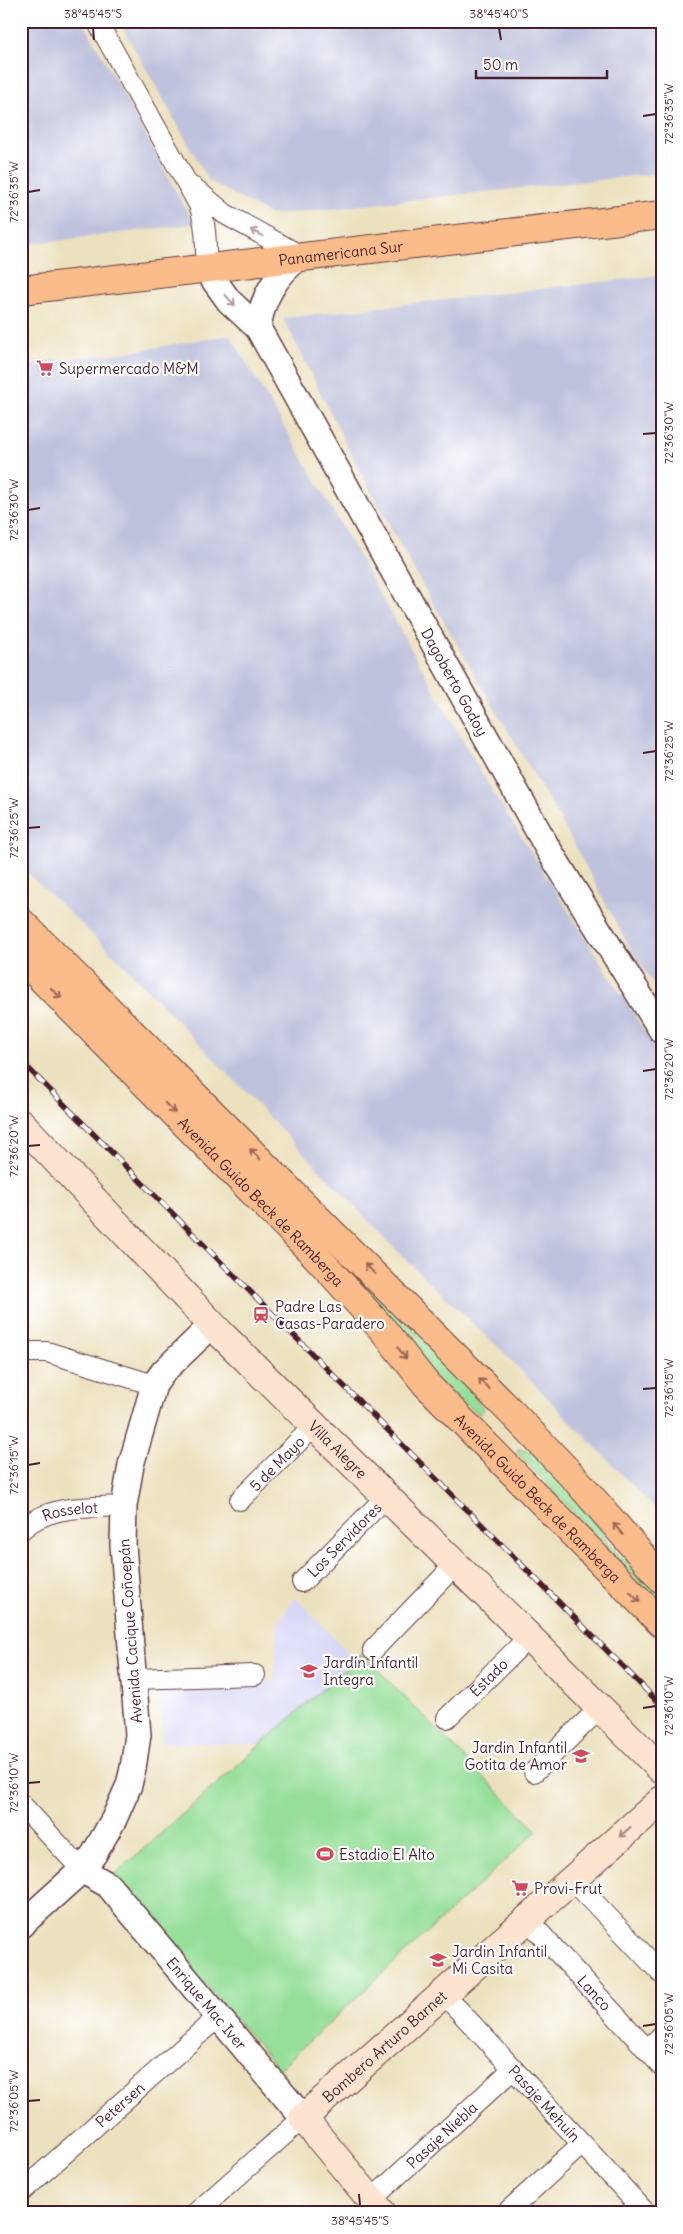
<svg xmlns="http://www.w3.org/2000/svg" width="683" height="2234" font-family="Delius,sans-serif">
<rect width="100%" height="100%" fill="#fff"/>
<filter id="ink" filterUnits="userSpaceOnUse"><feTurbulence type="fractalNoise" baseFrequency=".02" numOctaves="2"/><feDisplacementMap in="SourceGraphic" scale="10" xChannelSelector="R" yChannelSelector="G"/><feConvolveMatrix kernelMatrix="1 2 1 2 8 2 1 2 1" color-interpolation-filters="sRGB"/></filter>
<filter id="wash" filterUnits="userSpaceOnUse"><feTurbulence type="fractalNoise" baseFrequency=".0096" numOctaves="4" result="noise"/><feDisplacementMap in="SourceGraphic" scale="20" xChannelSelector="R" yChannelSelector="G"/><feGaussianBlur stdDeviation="1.12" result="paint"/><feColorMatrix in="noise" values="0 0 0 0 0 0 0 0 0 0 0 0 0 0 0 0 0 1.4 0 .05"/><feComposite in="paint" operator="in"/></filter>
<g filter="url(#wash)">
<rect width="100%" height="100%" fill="#ece1be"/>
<path fill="#d7d7f8" d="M295 1597 355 1660 261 1744 163 1743 161 1684 274 1681 278 1624Z"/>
<g fill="#bfc2dd">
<path d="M21 21H83L194 224 21 245Z"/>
<path d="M119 21H662V173L271 215 209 181Z"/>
<path d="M662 275V998L628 945 569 835 416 574 358 468 283 318Z"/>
<path d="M230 335 314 477 483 776 662 1059V1516L502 1351 406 1260 120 961 21 867V365L128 352Z"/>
</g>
<g fill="#96df99" stroke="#707f62">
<path d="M21 931 463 1380 484 1410 479 1414 449 1393 144 1064 21 943Z"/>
<path d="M519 1449 532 1452 593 1516 607 1543 662 1594V1607L516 1451Z"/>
<path d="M362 1654 537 1831 279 2069 112 1877Z"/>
</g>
</g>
<g filter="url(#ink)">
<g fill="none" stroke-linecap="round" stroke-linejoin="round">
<g stroke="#623c41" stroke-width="22">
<g id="minor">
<path d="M97 21 199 205C207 226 206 247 206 269"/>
<path d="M194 188 225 214 301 256"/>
<path d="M21 1352H47L154 1385"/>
<path id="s1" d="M240 1500 314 1426"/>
<path id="s2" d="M21 1530C49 1504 88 1508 124 1506"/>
<path id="s3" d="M302 1582 386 1497"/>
<path d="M373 1650 455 1565"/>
<path d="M134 1679 255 1675"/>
<path id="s4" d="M447 1718 529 1637"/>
<path d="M534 1772 600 1708"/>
<path d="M21 1804 82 1870"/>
<path d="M572 1879 662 1974"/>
<path id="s5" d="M527 1919 662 2066"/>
<path id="s6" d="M443 1993 646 2213"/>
<path d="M647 2050 662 2035"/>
<path id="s7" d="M21 2192 218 2017"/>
<path id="s8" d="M371 2200 513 2069"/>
<path d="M196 2213 303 2118"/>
<path d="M506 2213 582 2144"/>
</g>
</g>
<g stroke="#623c41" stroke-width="28">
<g id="tertiary">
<path id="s9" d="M206 269 229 301 258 328 547 847 662 1031"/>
<path d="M258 328C262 297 276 274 301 256"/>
<path id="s10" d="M82 1870 108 1885 303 2118"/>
<path d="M21 1925 82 1870 94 1854 114 1819 129 1785 133 1768 138 1735 123 1545 124 1506 131 1465 154 1385 164 1371 212 1325"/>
</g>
</g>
<g stroke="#623c41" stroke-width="30">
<g id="secondary">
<path id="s11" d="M21 1123 221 1334 529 1637 662 1770"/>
<path id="s12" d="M382 2213 303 2118 662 1800"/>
</g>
</g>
<g stroke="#623c41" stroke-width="30">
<g id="primary">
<path id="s13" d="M21 290 662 215"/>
<path d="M21 922 514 1415 578 1482 662 1579"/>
<path id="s14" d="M21 958 317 1257 384 1331 426 1384 662 1624"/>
</g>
</g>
<use href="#minor" stroke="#fff" stroke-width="20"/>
<use href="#tertiary" stroke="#fff" stroke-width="25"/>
<use href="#secondary" stroke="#fde4d0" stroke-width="28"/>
<use href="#primary" stroke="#f9bc8a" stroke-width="28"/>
<g stroke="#4a1f2b" stroke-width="5.5">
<path id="rail" d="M21 1061 662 1706"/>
</g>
<use href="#rail" stroke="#fff" stroke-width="4" stroke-dasharray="11" stroke-linecap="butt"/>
</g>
<defs><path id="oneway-shaft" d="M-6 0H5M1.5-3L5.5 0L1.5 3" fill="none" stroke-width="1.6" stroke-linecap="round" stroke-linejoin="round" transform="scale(1.25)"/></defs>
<g stroke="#ae9aa0">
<use href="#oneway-shaft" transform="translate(257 233) rotate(-152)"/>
<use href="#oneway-shaft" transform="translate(230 300) rotate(47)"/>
</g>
<g stroke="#996656">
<use href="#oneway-shaft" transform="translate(56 993) rotate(45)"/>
<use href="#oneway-shaft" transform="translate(170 1108) rotate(45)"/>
<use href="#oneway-shaft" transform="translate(255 1154) rotate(-135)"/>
<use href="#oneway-shaft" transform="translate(370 1269) rotate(-135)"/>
<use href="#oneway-shaft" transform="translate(402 1353) rotate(52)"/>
<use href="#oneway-shaft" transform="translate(484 1384) rotate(-135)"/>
<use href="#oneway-shaft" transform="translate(618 1529) rotate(-131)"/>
<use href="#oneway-shaft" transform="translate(635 1597) rotate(45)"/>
</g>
<use stroke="#a4827e" href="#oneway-shaft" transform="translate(625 1832) rotate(139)"/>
</g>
<path fill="none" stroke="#4a1f2b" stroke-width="2" d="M93 28 94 40M499 28 501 40M643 116 656 114M28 192 40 190M643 434 656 433M28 510 40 508M643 753 656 751M28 828 40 827M643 1071 656 1069M28 1146 40 1145M643 1389 656 1388M28 1465 40 1463M643 1708 656 1706M28 1783 40 1782M643 2026 656 2024M28 2101 40 2100M359 2194 360 2206"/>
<defs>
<g id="supermarket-bare" transform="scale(1.35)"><path d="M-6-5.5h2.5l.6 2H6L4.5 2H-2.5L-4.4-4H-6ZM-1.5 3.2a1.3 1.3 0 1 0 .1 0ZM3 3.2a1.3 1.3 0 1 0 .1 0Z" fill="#d1495b" stroke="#fff" stroke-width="2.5" paint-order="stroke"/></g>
<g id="station-bare" transform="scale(1.35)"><path d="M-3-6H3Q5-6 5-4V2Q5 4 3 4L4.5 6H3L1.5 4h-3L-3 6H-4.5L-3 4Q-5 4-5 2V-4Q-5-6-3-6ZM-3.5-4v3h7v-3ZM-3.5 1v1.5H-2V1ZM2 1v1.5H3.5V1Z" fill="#d1495b" stroke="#fff" stroke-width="2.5" paint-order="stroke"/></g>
<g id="school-bare" transform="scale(1.35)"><path d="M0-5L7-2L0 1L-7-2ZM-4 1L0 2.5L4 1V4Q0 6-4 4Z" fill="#d1495b" stroke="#fff" stroke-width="2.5" paint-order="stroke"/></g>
<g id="stadium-bare" transform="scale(1.35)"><path d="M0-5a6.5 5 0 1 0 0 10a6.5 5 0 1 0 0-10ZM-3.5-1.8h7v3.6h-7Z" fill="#d1495b" stroke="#fff" stroke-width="2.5" paint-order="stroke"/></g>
</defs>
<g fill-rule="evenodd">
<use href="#supermarket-bare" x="45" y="368"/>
<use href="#station-bare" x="261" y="1315"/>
<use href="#school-bare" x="309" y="1671"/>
<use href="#school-bare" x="581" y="1756"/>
<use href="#stadium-bare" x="325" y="1854"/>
<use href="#supermarket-bare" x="520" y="1888"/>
<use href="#school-bare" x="438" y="1960"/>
</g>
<g text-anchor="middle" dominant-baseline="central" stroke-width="4.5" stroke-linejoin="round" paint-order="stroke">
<g font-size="15" fill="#4a1f2b" stroke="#fff">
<text stroke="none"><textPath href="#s13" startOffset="322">Panamericana Sur</textPath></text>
<text stroke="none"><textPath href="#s9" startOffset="484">Dagoberto Godoy</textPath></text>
<text stroke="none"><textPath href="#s14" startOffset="342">Avenida Guido Beck de Ramberga</textPath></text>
<text stroke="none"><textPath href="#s11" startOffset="455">Villa Alegre</textPath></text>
<text stroke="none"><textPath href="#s1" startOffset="52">5 de Mayo</textPath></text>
<text stroke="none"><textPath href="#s14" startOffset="748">Avenida Guido Beck de Ramberga</textPath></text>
<text stroke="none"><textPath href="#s2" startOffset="54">Rosselot</textPath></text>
<text stroke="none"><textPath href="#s3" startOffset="60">Los Servidores</textPath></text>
<text transform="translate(130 1631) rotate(-94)">Avenida Cacique Coñoepán</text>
<text stroke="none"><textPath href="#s4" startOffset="58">Estado</textPath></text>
<text stroke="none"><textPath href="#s5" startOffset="100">Lanco</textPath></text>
<text stroke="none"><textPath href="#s10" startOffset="184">Enrique Mac Iver</textPath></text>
<text stroke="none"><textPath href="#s12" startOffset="232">Bombero Arturo Barnet</textPath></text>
<text stroke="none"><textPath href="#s6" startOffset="150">Pasaje Mehuín</textPath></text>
<text stroke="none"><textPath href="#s7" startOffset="132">Petersen</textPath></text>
<text stroke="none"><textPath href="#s8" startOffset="96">Pasaje Niebla</textPath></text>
</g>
<g font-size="15" fill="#4a1f2b" stroke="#fff" text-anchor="start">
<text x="59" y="368">Supermercado M&amp;M</text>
<text x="275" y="1306">Padre Las<tspan x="275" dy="17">Casas-Paradero</tspan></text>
<text x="323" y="1662">Jardín Infantil<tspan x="323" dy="17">Integra</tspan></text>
<text x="567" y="1747" text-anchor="end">Jardin Infantil<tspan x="567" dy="17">Gotita de Amor</tspan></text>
<text x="339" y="1854">Estadio El Alto</text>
<text x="534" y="1888">Provi-Frut</text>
<text x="452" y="1951">Jardin Infantil<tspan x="452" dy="17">Mi Casita</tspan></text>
</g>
</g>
<rect width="683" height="2234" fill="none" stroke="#fff" stroke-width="55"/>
<path d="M476 70v8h131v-8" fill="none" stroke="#4a1f2b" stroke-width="2.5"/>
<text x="483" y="70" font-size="15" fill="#4a1f2b" stroke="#ffffff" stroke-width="4" paint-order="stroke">50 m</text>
<rect x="28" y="28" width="628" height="2178" fill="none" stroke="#4a1f2b" stroke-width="2"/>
<g font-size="12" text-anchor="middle" fill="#4a1f2b">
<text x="93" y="18">38°45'45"S</text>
<text x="499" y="18">38°45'40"S</text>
<text transform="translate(669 114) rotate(-90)" y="4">72°36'35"W</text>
<text transform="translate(14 192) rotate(-90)" y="4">72°36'35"W</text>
<text transform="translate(669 433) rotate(-90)" y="4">72°36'30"W</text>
<text transform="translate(14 510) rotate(-90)" y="4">72°36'30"W</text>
<text transform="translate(669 751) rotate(-90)" y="4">72°36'25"W</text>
<text transform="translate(14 828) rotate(-90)" y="4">72°36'25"W</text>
<text transform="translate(669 1069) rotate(-90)" y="4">72°36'20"W</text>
<text transform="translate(14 1146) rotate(-90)" y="4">72°36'20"W</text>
<text transform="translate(669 1388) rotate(-90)" y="4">72°36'15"W</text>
<text transform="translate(14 1465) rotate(-90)" y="4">72°36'15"W</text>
<text transform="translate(669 1706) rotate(-90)" y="4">72°36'10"W</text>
<text transform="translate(14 1783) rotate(-90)" y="4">72°36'10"W</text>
<text transform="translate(669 2024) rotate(-90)" y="4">72°36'05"W</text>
<text transform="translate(14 2101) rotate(-90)" y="4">72°36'05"W</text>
<text x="360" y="2225">38°45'45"S</text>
</g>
</svg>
